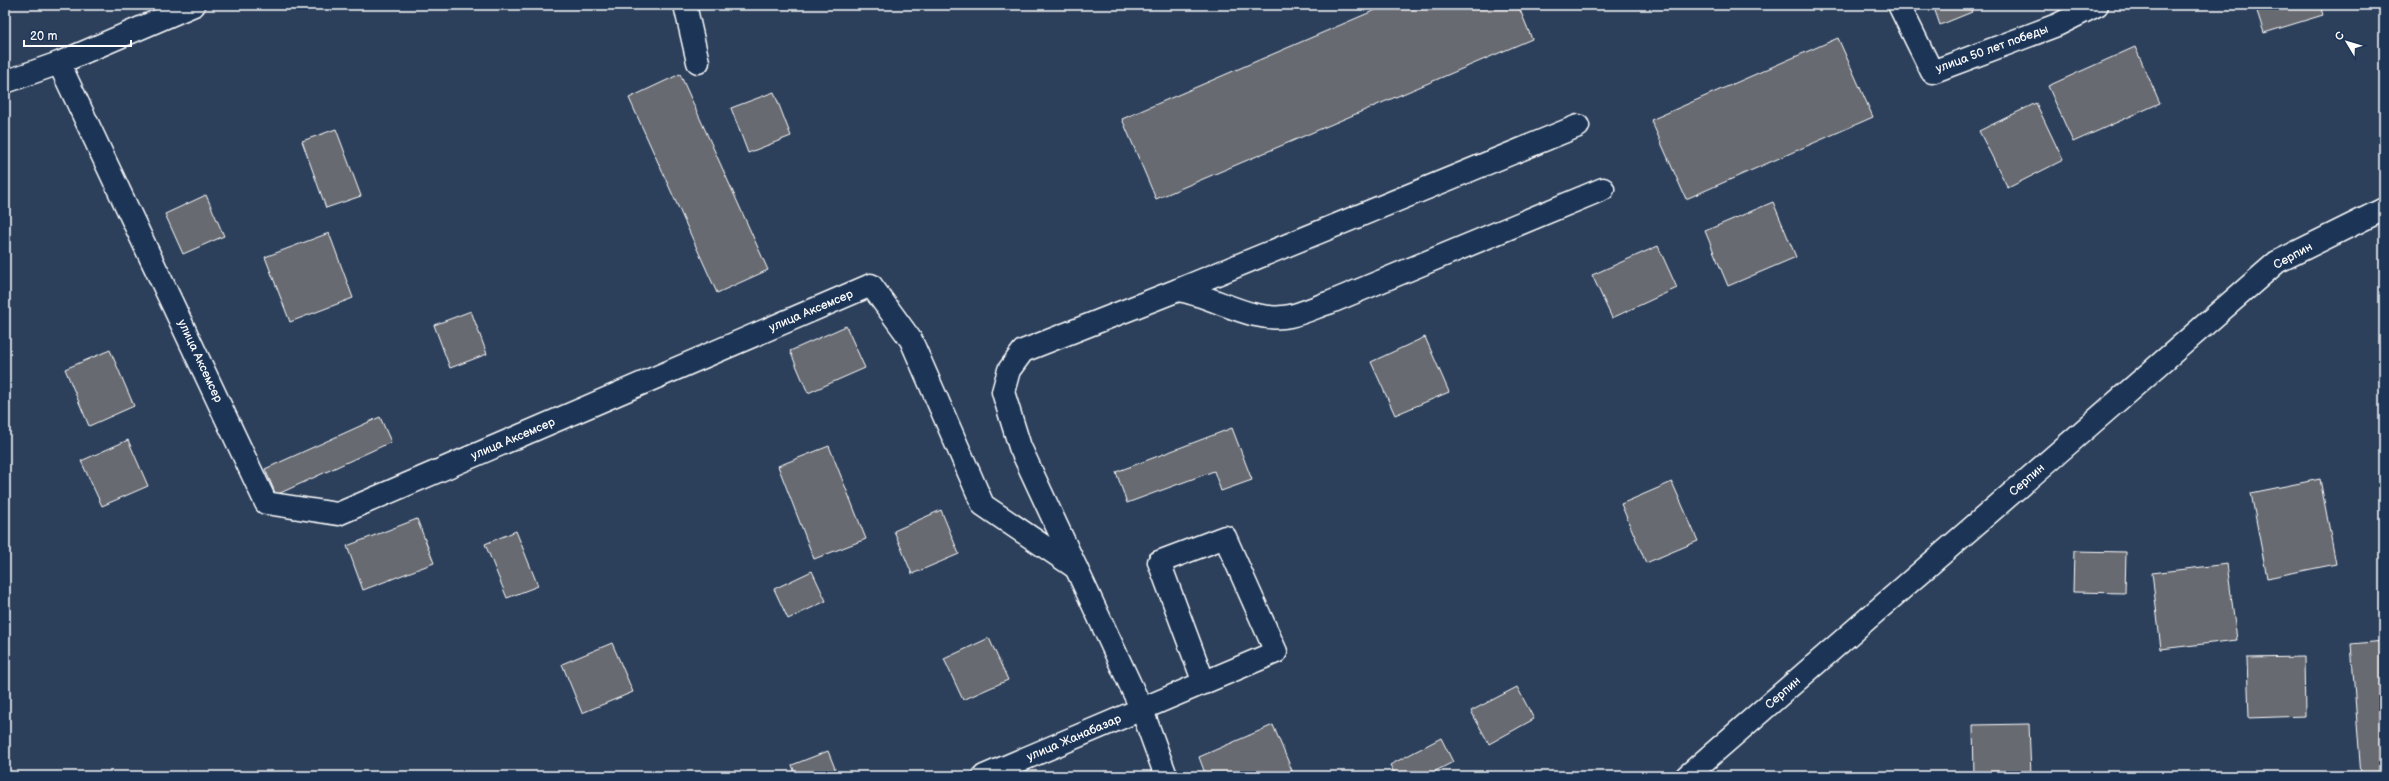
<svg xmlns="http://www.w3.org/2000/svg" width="2389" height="781" font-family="'Balsamiq Sans',sans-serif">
<rect width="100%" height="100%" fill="#2c405c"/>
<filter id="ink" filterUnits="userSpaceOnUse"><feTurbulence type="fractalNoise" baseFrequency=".025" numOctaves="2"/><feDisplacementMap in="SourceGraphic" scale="8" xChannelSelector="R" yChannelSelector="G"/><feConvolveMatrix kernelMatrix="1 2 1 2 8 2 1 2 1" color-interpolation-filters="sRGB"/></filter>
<g filter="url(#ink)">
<g fill="#676a71" stroke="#fff">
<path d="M1387 5H1518L1532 39 1156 199 1122 119Z"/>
<path d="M1933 5H1969L1972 12 1940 25Z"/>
<path d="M2255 5H2320L2323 15 2264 33Z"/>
<path d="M1838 38 1873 117 1686 199 1651 120Z"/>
<path d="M2135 47 2160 103 2073 142 2048 86Z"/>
<path d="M680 74 768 270 717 293 629 98Z"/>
<path d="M774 92 791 136 748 153 731 108Z"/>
<path d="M2036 103 2063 160 2008 188 1979 131Z"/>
<path d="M336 129 361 196 326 208 302 141Z"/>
<path d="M206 195 224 236 183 254 165 214Z"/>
<path d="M1773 202 1796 257 1728 286 1705 231Z"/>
<path d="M329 233 353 298 290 322 265 257Z"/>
<path d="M1658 246 1677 288 1612 318 1592 275Z"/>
<path d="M471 311 487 354 450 368 434 325Z"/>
<path d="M846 326 865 368 808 393 790 351Z"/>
<path d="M1425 337 1449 392 1395 415 1371 362Z"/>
<path d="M110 350 134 406 89 426 65 369Z"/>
<path d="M380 417 391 442 276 495 265 469Z"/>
<path d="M1232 428 1252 480 1221 491 1214 471 1127 503 1116 472Z"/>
<path d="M128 440 148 486 102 506 81 461Z"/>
<path d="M829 446 866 539 814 559 778 466Z"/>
<path d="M2320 479 2336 564 2267 578 2251 493Z"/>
<path d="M1672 482 1698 541 1646 563 1621 504Z"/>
<path d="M941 510 959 554 912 574 894 531Z"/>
<path d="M417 519 434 563 363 590 347 546Z"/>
<path d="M516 531 538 586 507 598 485 544Z"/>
<path d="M2074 551 2126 552 2125 593 2073 592Z"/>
<path d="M2227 564 2237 640 2161 649 2152 573Z"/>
<path d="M812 571 826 601 788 619 774 589Z"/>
<path d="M989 638 1008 680 963 700 944 659Z"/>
<path d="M2384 641V776H2361L2351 644Z"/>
<path d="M612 643 633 692 582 713 562 664Z"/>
<path d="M2304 657 2305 716 2249 718 2247 658Z"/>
<path d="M1517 687 1534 719 1489 744 1471 711Z"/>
<path d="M2029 724 2031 776H1974L1973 725Z"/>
<path d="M1273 725 1293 773 1286 776H1206L1199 757Z"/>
<path d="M1441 738 1453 762 1426 776H1396L1390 765Z"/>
<path d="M828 751 838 776H796L792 765Z"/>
</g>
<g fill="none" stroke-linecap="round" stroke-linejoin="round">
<g stroke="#fff" stroke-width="25">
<g id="minor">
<path d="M685 5 698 62"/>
<path d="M1899 5 1932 72 2057 25 2097 5"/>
<path d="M59 63 266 503 338 514 871 285 911 340 983 505 1076 568"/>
<path d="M5 82 59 63 194 5"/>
<path d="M1178 290 1578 126"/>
<path d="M984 776 1276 652 1225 537 1159 562 1204 683"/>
<path d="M1166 776 1142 710 1020 447 1003 392 1009 370 1023 351 1178 290C1215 296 1252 324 1290 316 1304 313 1318 306 1331 302L1603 189"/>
<path d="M1687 776 2277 262 2384 209"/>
</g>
</g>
<use href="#minor" stroke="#1d3557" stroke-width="22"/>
</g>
</g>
<g text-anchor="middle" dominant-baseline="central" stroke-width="3" stroke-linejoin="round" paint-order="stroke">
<g font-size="12" fill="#fff" stroke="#1d3557">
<text transform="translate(1992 49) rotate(-20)">улица 50 лет победы</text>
<text transform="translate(2293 256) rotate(-29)">Серпин</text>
<text transform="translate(811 311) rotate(-23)">улица Аксемсер</text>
<text transform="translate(200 361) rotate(65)">улица Аксемсер</text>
<text transform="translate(513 439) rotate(-23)">улица Аксемсер</text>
<text transform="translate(2027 480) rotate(-41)">Серпин</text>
<text transform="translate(1783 693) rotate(-41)">Серпин</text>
<text transform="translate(1074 738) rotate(-23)">улица Жанабазар</text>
</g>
</g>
<rect width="2389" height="781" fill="none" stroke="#1d3557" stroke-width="20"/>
<rect x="10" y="10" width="2369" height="761" fill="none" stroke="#fff" stroke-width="1.5" filter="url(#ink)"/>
<g transform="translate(2347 42) rotate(308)" stroke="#1d3557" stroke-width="3" paint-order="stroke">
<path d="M0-3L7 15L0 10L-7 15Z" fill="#ffffff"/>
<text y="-6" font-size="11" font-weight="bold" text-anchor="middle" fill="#ffffff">С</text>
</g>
<path d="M24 40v6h107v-6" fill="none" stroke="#ffffff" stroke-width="2"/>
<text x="30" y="40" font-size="12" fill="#ffffff" stroke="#1d3557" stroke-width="3" paint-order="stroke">20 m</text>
</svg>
